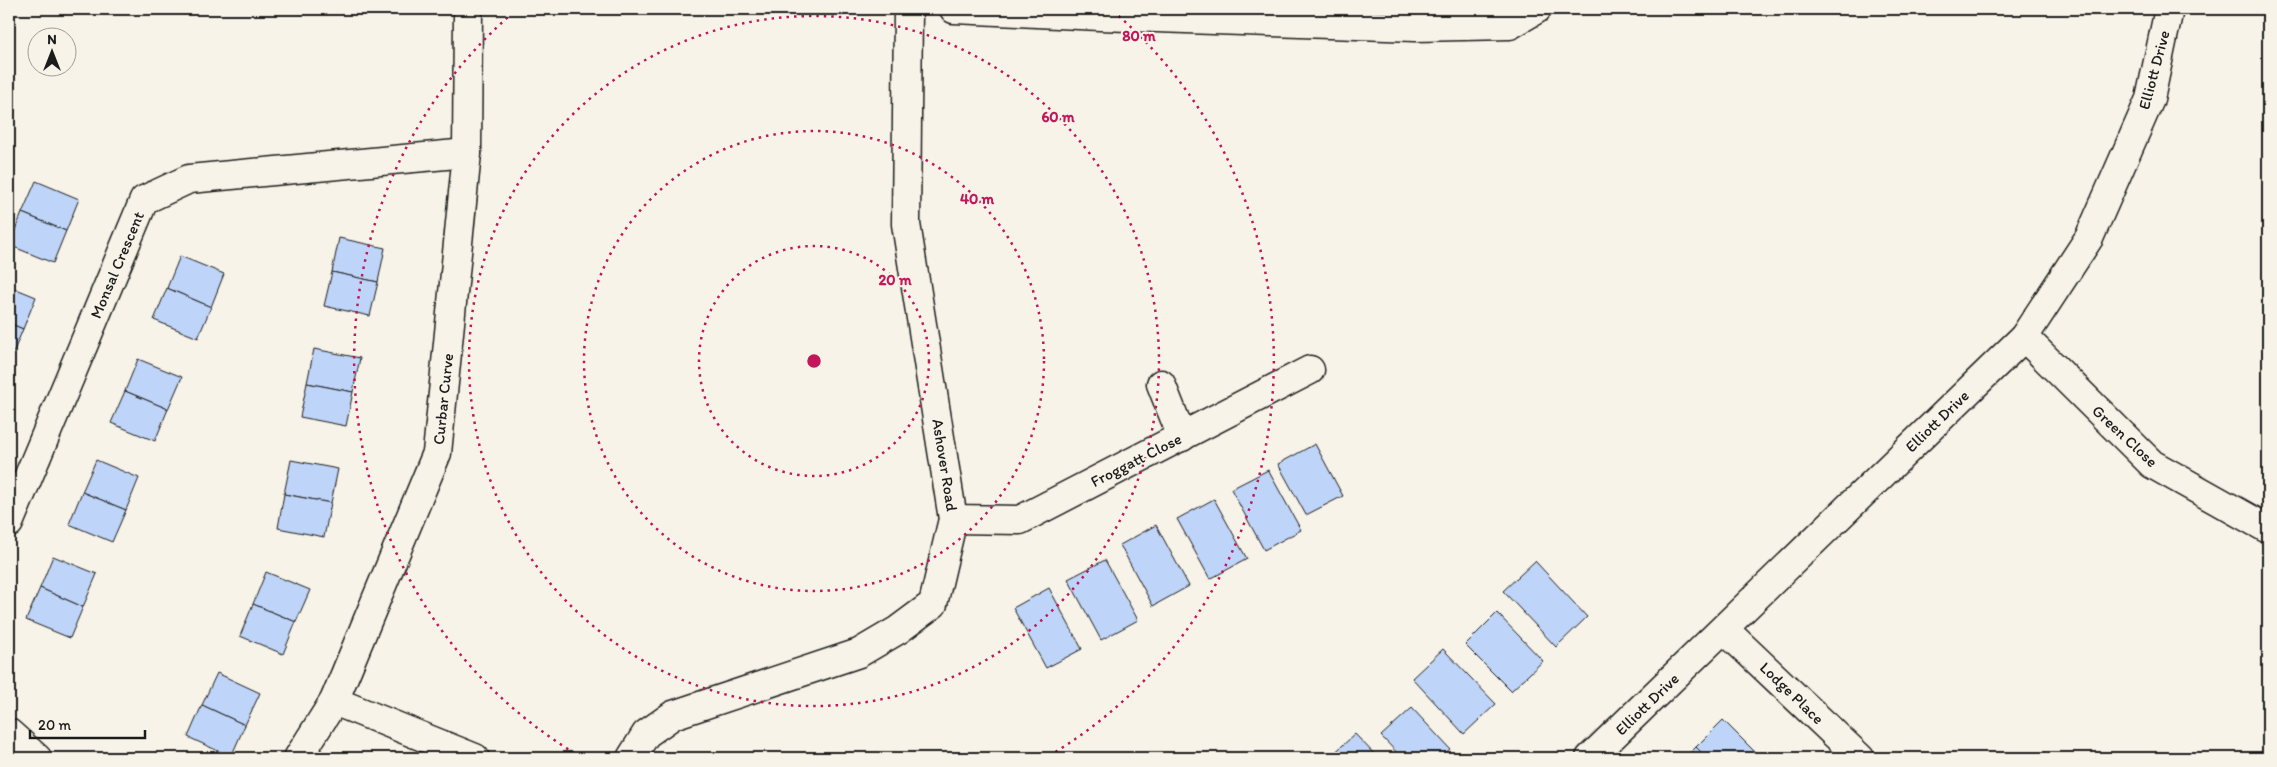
<svg xmlns="http://www.w3.org/2000/svg" width="2277" height="767" font-family="Itim,sans-serif">
<rect width="100%" height="100%" fill="#f7f3e8"/>
<filter id="ink" filterUnits="userSpaceOnUse"><feTurbulence type="fractalNoise" baseFrequency=".02" numOctaves="2"/><feDisplacementMap in="SourceGraphic" scale="10" xChannelSelector="R" yChannelSelector="G"/><feConvolveMatrix kernelMatrix="1 2 1 2 8 2 1 2 1" color-interpolation-filters="sRGB"/></filter>
<g filter="url(#ink)">
<g fill="#bed4f8" stroke="#1c1c1c">
<path d="M36 181 79 199 66 231 22 213Z"/>
<path d="M22 213 66 231 53 263 9 245Z"/>
<path d="M339 238 385 248 378 282 332 272Z"/>
<path d="M180 256 224 274 211 307 167 288Z"/>
<path d="M332 272 378 282 370 316 324 306Z"/>
<path d="M9 286 36 297 23 329 9 323Z"/>
<path d="M167 288 211 307 198 338 154 320Z"/>
<path d="M9 323 23 329 9 363Z"/>
<path d="M314 349 360 358 353 392 307 383Z"/>
<path d="M138 359 182 377 168 409 125 391Z"/>
<path d="M307 383 353 392 346 426 300 417Z"/>
<path d="M125 391 168 409 155 441 111 423Z"/>
<path d="M1315 444 1343 496 1306 515 1278 464Z"/>
<path d="M96 460 139 478 126 510 82 492Z"/>
<path d="M291 460 338 469 331 503 284 494Z"/>
<path d="M1268 470 1301 530 1264 550 1231 489Z"/>
<path d="M82 492 126 510 112 542 69 524Z"/>
<path d="M284 494 331 503 324 537 278 528Z"/>
<path d="M1214 499 1247 559 1210 579 1177 519Z"/>
<path d="M1156 525 1189 586 1153 606 1120 545Z"/>
<path d="M53 556 97 574 83 607 40 588Z"/>
<path d="M1105 560 1138 620 1101 640 1068 579Z"/>
<path d="M1535 561 1587 617 1556 647 1503 591Z"/>
<path d="M266 572 310 590 296 622 253 604Z"/>
<path d="M40 588 83 607 70 638 26 620Z"/>
<path d="M1049 588 1082 649 1046 668 1013 608Z"/>
<path d="M253 604 296 622 283 654 240 636Z"/>
<path d="M1497 613 1543 661 1511 691 1465 645Z"/>
<path d="M1443 649 1496 704 1464 734 1412 678Z"/>
<path d="M217 673 260 693 245 725 202 705Z"/>
<path d="M202 705 245 725 231 757 188 737Z"/>
<path d="M1412 708 1450 749 1440 758H1402L1381 736Z"/>
<path d="M1723 720 1761 758H1707L1696 747Z"/>
<path d="M1355 734 1378 758H1329Z"/>
<path d="M1696 747 1707 758H1685Z"/>
</g>
<g fill="none" stroke-linecap="round" stroke-linejoin="round">
<g stroke="#1c1c1c" stroke-width="31">
<g id="minor">
<path d="M954 9 1100 16 1415 27 1510 25 1537 9"/>
<path d="M2024 337 2152 464 2268 529"/>
<path d="M1161 384 1182 437"/>
<path d="M953 519 1020 520 1310 370"/>
<path d="M9 523 144 200 189 179 467 153"/>
<path d="M1724 629 1860 758"/>
<path d="M334 701 475 758"/>
<path d="M9 733 37 758"/>
<path d="M298 758 334 701 437 453 467 153 468 9"/>
<path d="M631 758 646 734 673 715 859 653 898 630 933 604 953 519 906 224 908 9"/>
<path d="M1590 758 2024 337 2089 238 2150 99 2169 9"/>
</g>
</g>
<use href="#minor" stroke="#f7f3e8" stroke-width="28"/>
</g>
</g>
<g fill="none" stroke="#c2185b" stroke-width="2.5" stroke-dasharray="2.5 5">
<circle cx="814" cy="361" r="115"/>
<circle cx="814" cy="361" r="230"/>
<circle cx="814" cy="361" r="345"/>
<path d="M581 757A460 460 0 0 1 515 11M1113 11A460 460 0 0 1 1047 757"/>
</g>
<g text-anchor="middle" dominant-baseline="central" stroke-width="4" stroke-linejoin="round" paint-order="stroke">
<g font-size="16" fill="#1c1c1c" stroke="#f7f3e8">
<text transform="translate(2154 70) rotate(-75)">Elliott Drive</text>
<text transform="translate(117 265) rotate(-67)">Monsal Crescent</text>
<text transform="translate(443 399) rotate(-84)">Curbar Curve</text>
<text transform="translate(1937 421) rotate(-44)">Elliott Drive</text>
<text transform="translate(2125 436) rotate(43)">Green Close</text>
<text transform="translate(1136 460) rotate(-27)">Froggatt Close</text>
<text transform="translate(945 465) rotate(81)">Ashover Road</text>
<text transform="translate(1792 693) rotate(44)">Lodge Place</text>
<text transform="translate(1647 704) rotate(-44)">Elliott Drive</text>
</g>
</g>
<circle cx="814" cy="361" r="8" fill="#c2185b" stroke="#f7f3e8" stroke-width="2.5"/>
<g font-size="15" text-anchor="middle" font-weight="bold" fill="#c2185b" stroke="#f7f3e8" stroke-width="4" stroke-linejoin="round" paint-order="stroke">
<text x="1139" y="41">80 m</text>
<text x="1058" y="122">60 m</text>
<text x="977" y="204">40 m</text>
<text x="895" y="285">20 m</text>
</g>
<rect width="2277" height="767" fill="none" stroke="#f7f3e8" stroke-width="30"/>
<rect x="15" y="15" width="2247" height="737" fill="none" stroke="#1c1c1c" stroke-width="2" filter="url(#ink)"/>
<g transform="translate(52 52)"><circle r="24" fill="#f7f3e8" stroke="#9f9d96"/>
<path d="M0-4L9 19L0 12L-9 19Z" fill="#1c1c1c"/>
<text y="-8" font-size="14" font-weight="bold" text-anchor="middle" fill="#1c1c1c">N</text>
</g>
<path d="M30 730v8h115v-8" fill="none" stroke="#1c1c1c" stroke-width="2.5"/>
<text x="38" y="730" font-size="15" fill="#1c1c1c" stroke="#f7f3e8" stroke-width="4" paint-order="stroke">20 m</text>
</svg>
